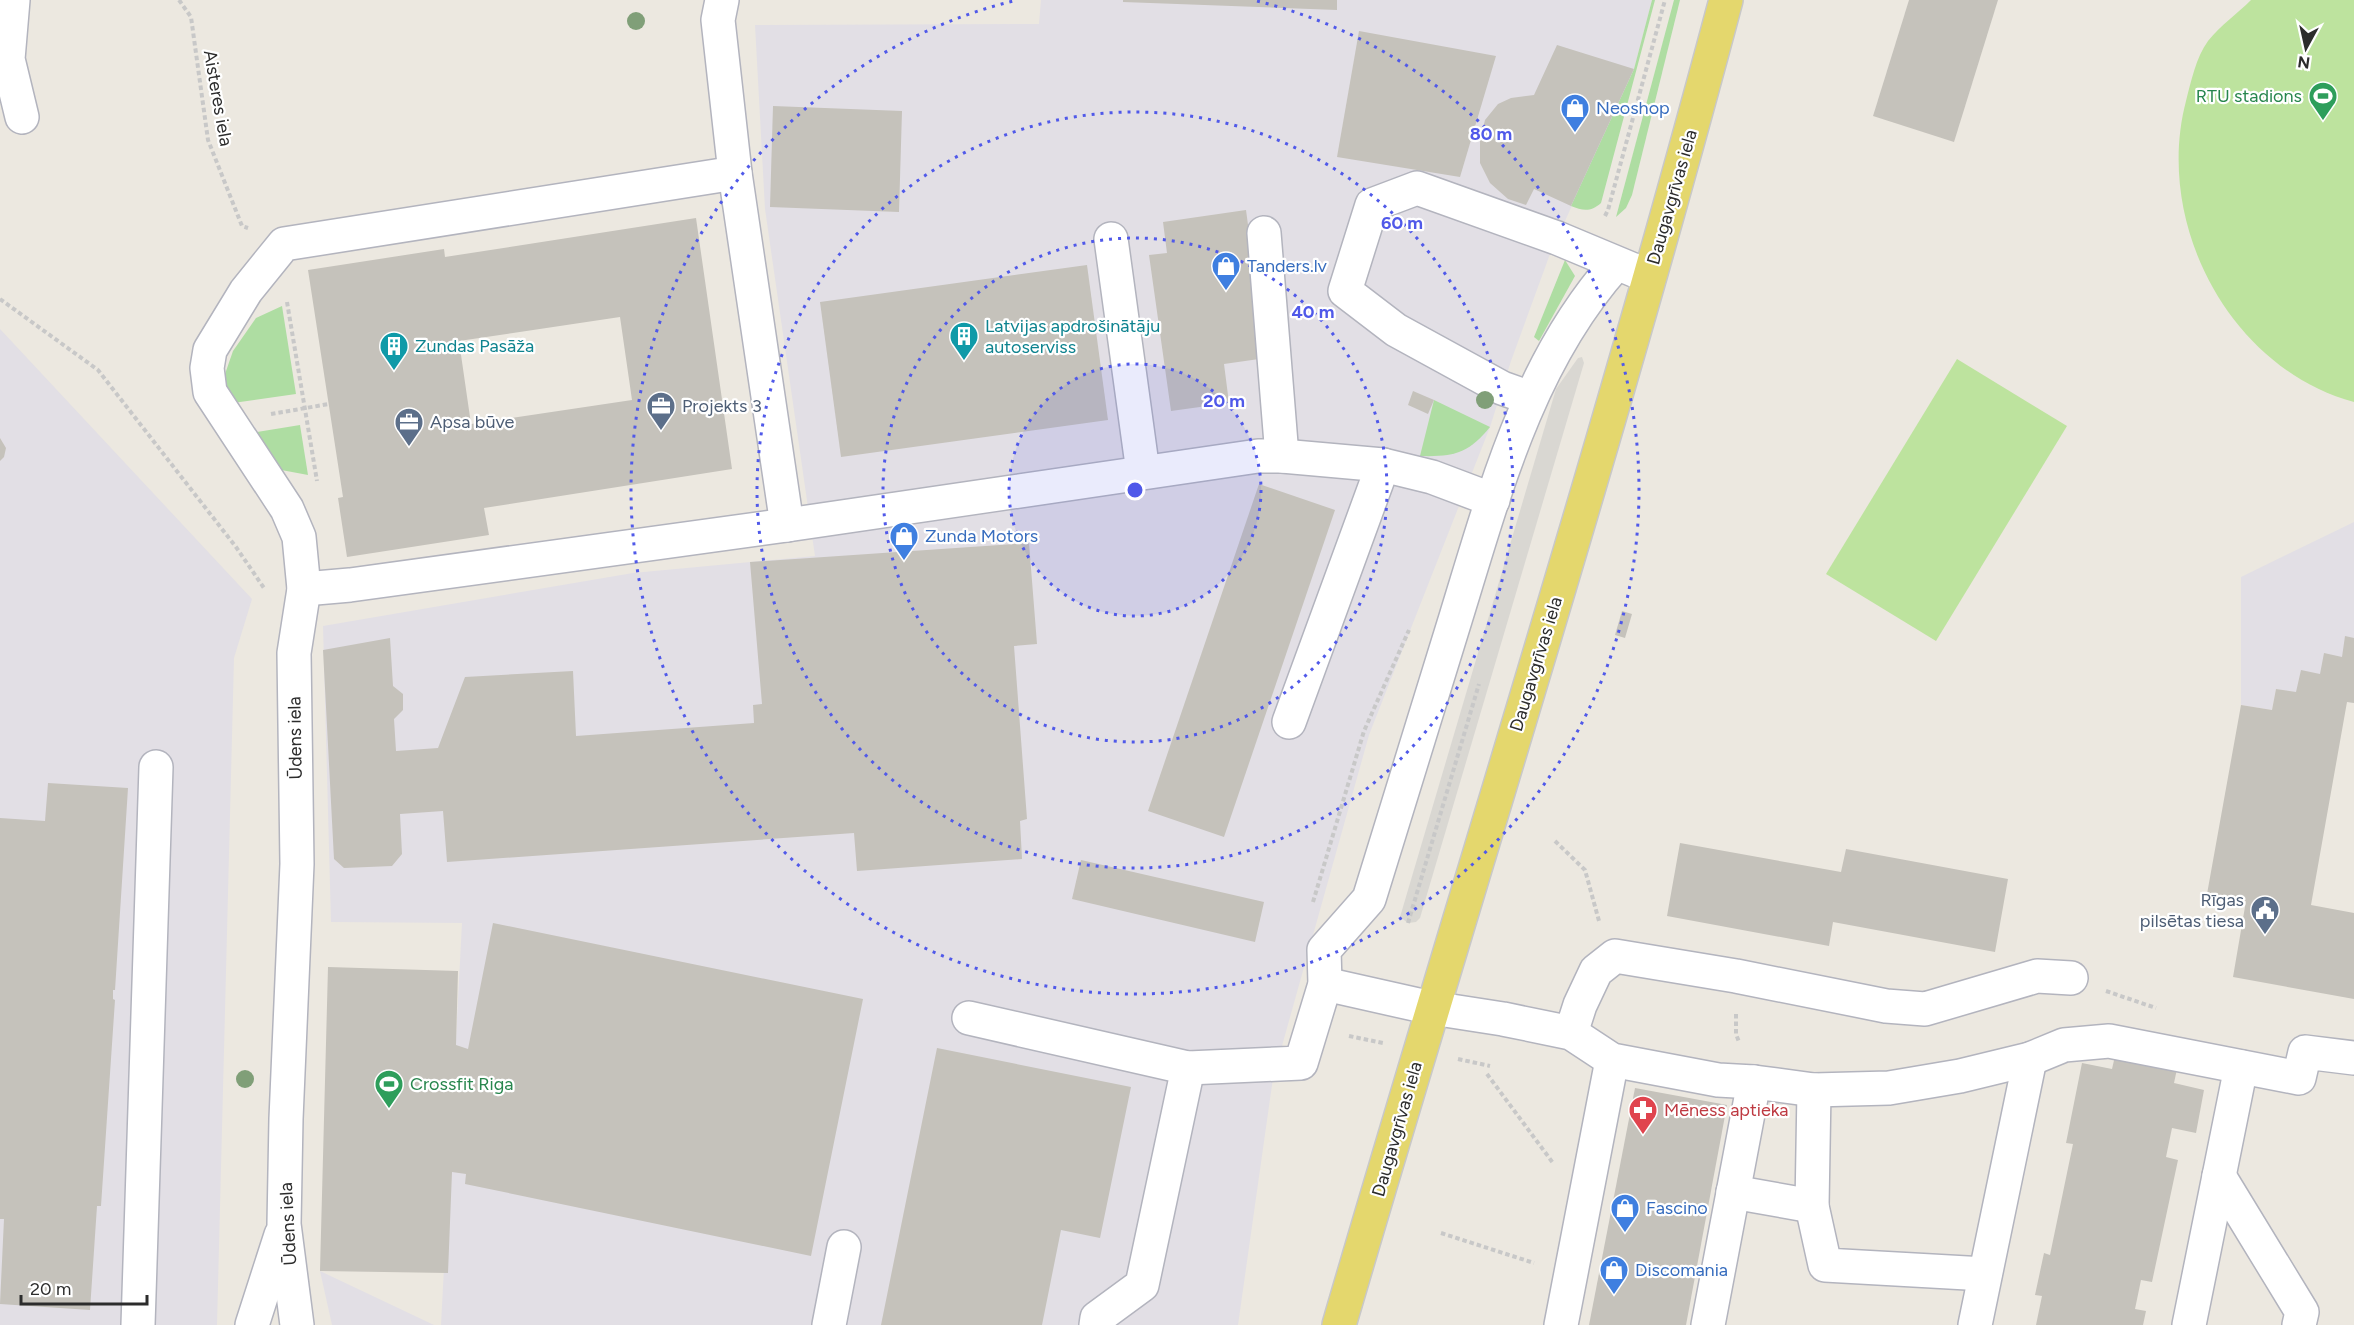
<svg xmlns="http://www.w3.org/2000/svg" width="2354" height="1325" font-family="Figtree,sans-serif">
<rect width="100%" height="100%" fill="#ece8e0"/>
<g fill="#e2dfe5">
<path d="M1041 0H1652L1634 69 1550 254 1511 361 1490 427 1369 735 1273 1078 1238 1325H441L462 923 331 922 323 626 633 573 815 556 765 209 755 25 1039 24Z"/>
<path d="M0 329 252 599 234 658 217 1325H0Z"/>
<path d="M2354 522V703L2276 689 2272 710 2241 705V577Z"/>
<path d="M320 1271 434 1325H332Z"/>
</g>
<g fill="#aedda2">
<path d="M1652 0H1655L1601 203C1591 212 1583 211 1571 206L1634 69Z"/>
<path d="M1674 0H1680L1632 195 1626 208 1616 217Z"/>
<path d="M1565 260 1575 276 1539 341 1534 337Z"/>
<path d="M282 306 296 394 233 403 226 392 225 374 233 351 256 318Z"/>
<path d="M1434 400 1490 427C1469 453 1454 457 1420 456Z"/>
<path d="M300 425 308 475 276 469 251 433Z"/>
</g>
<g fill="#bde39e">
<path d="M2251 0H2354V402C2229 368 2154 223 2186 101 2191 82 2196 57 2208 41 2220 26 2238 13 2251 0Z"/>
<path d="M1957 359 2067 426 1936 641 1826 574Z"/>
</g>
<path fill="#d9d7d2" d="M1582 357 1584 363 1420 918 1416 922 1408 923 1400 917 1556 389 1578 358Z"/>
<g fill="#c5c2bb" fill-rule="evenodd">
<path d="M1123 0H1337V10L1123 2Z"/>
<path d="M1909 0H1998L1954 142 1873 116Z"/>
<path d="M1359 31 1496 56 1460 177 1337 157Z"/>
<path d="M1557 45 1634 69 1571 206 1534 189 1526 205 1508 199 1490 183 1480 163V141L1485 120 1498 104 1511 98 1534 95Z"/>
<path d="M773 106 902 111 899 212 770 207Z"/>
<path d="M1246 210 1266 358 1224 364 1229 403 1171 411 1149 255 1167 253 1163 222Z"/>
<path d="M696 218 732 469 484 508 489 535 347 557 338 498 343 497 308 270 444 249 445 257ZM620 317 632 400 471 424 459 341Z"/>
<path d="M1087 265 1108 420 841 457 820 302Z"/>
<path d="M1413 391 1434 400 1428 414 1408 405Z"/>
<path d="M0 438 6 448 4 457 0 461Z"/>
<path d="M1259 484 1335 510 1224 837 1148 811Z"/>
<path d="M1029 543 1037 644 1014 646 1027 819 1020 821 1022 859 857 871 854 833 447 862 443 811 400 814 402 854 392 866 344 868 334 859 323 650 390 638 393 686 403 694V710L394 719 396 751 438 748 465 677 573 671 576 736 754 723 753 705 762 704 750 562Z"/>
<path d="M1622 611 1632 614 1625 638 1615 635Z"/>
<path d="M2345 636 2354 638V703L2347 702 2311 905 2354 913V999L2233 977 2246 901 2207 894 2241 705 2272 710 2276 689 2296 692 2301 670 2320 674 2324 653 2342 657Z"/>
<path d="M48 783 128 788 115 990H113V999L115 1000 101 1206H97L90 1310 0 1304 4 1219H0V818L45 821Z"/>
<path d="M1680 843 1841 872 1846 849 2008 879 1995 952 1833 922 1829 946 1667 916Z"/>
<path d="M1081 860 1264 902 1255 942 1072 899Z"/>
<path d="M493 923 863 999 811 1256 465 1184 466 1174 452 1172 448 1273 320 1271 328 967 458 971 456 1045 468 1049Z"/>
<path d="M937 1048 1131 1087 1100 1238 1061 1230 1042 1325H881Z"/>
<path d="M2115 1056 2177 1069 2174 1083 2204 1090 2196 1133 2172 1128 2166 1157 2178 1160 2152 1282 2141 1280 2135 1309 2146 1311 2143 1325H2036L2042 1296 2035 1295 2044 1253 2050 1255 2073 1144 2066 1143 2082 1063 2112 1069Z"/>
<path d="M1635 1088 1727 1105 1686 1325H1589Z"/>
</g>
<g fill="none" stroke-linecap="round" stroke-linejoin="round">
<g stroke="#b3b4be" stroke-width="36">
<g id="minor">
<path d="M13 0 8 59 22 117"/>
<path d="M722 0 718 20 735 173 787 525"/>
<path d="M1264 233 1282 456"/>
<path d="M1111 239 1143 472"/>
<path d="M1530 398 1502 388 1396 330 1345 291 1372 205 1417 188 1557 238 1636 271"/>
<path d="M304 589 350 585 787 525 1258 456H1282L1383 465 1432 477 1493 500"/>
<path d="M1289 722 1383 465"/>
<path d="M1325 984 1432 1008 1503 1019 1571 1033 1612 1060 1718 1080 1754 1082 1814 1090 1889 1088 1960 1076 2030 1059 2064 1045 2109 1041 2299 1078 2305 1052 2354 1058"/>
<path d="M969 1018 1188 1068 1301 1063 1325 984 1324 950 1369 899C1398 805 1427 711 1456 617 1494 494 1528 362 1616 264"/>
<path d="M1571 1033 1580 1005 1596 971 1615 956 1736 976 1886 1006 1925 1009 2037 976 2071 978"/>
<path d="M1814 1090 1812 1206 1825 1265 1985 1274"/>
<path d="M2219 1176 2302 1312 2299 1325"/>
<path d="M1733 1192 1812 1206"/>
<path d="M138 1325 156 767"/>
<path d="M252 1325 281 1235"/>
<path d="M297 1325 284 1224 286 1119 297 864 294 653 304 589 299 537 287 509 210 392 207 368 210 350 246 291 284 244 735 173"/>
<path d="M829 1325 844 1247"/>
<path d="M1096 1325 1097 1318 1142 1285 1188 1068"/>
<path d="M1561 1325 1612 1060"/>
<path d="M1708 1325 1754 1082"/>
<path d="M1975 1325 2030 1059"/>
<path d="M2189 1325 2241 1067"/>
</g>
</g>
<g stroke="#c8c8c8" stroke-width="36">
<path id="major" d="M1339 1325C1468 883 1608 445 1726 0"/>
</g>
<g stroke="#c8c8c8" stroke-width="4" stroke-dasharray="4.5 3" stroke-linecap="butt">
<path d="M179 0 191 17 208 140 242 226 248 228"/>
<path d="M1605 216 1608 210 1665 0"/>
<path d="M0 299 98 370 236 547 264 588"/>
<path d="M287 302 317 481"/>
<path d="M271 414 329 404"/>
<path d="M1555 841 1585 870 1599 921"/>
<path d="M1313 902 1364 731 1409 630"/>
<path d="M1408 923 1479 684"/>
<path d="M2106 991 2156 1008"/>
<path d="M1736 1014V1034L1739 1042"/>
<path d="M1349 1036 1383 1043"/>
<path d="M1458 1059 1490 1066"/>
<path d="M1487 1074 1553 1163"/>
<path d="M1441 1233 1534 1263"/>
</g>
<use href="#minor" stroke="#fff" stroke-width="33"/>
<use href="#major" stroke="#e4d76d" stroke-width="33"/>
</g>
<g fill="#809f78">
<circle cx="636" cy="21" r="9"/>
<circle cx="1485" cy="400" r="9"/>
<circle cx="245" cy="1079" r="9"/>
</g>
<circle cx="1135" cy="490" r="126" fill="#5059e9" fill-opacity=".12"/>
<g fill="none" stroke="#5059e9" stroke-width="3" stroke-dasharray="3 6">
<circle cx="1135" cy="490" r="126"/>
<circle cx="1135" cy="490" r="252"/>
<circle cx="1135" cy="490" r="378"/>
<path d="M1257 1A504 504 0 1 1 1013 1"/>
</g>
<defs>
<g id="stadium-pin" transform="scale(1.5)"><path d="M0 17L-7.5 6A9.5 9.5 0 1 1 7.5 6Z" fill="#2e9e5b" stroke="#fff"/><path d="M0-5a6.5 5 0 1 0 0 10a6.5 5 0 1 0 0-10ZM-3.5-1.8h7v3.6h-7Z" fill="#fff"/></g>
<g id="shop-pin" transform="scale(1.5)"><path d="M0 17L-7.5 6A9.5 9.5 0 1 1 7.5 6Z" fill="#3f7fe0" stroke="#fff"/><path d="M-5-2.5h2.3a2.7 3.5 0 0 1 5.4 0H5L5.5 6h-11ZM-1.5-2.5h3a1.5 2.3 0 0 0-3 0Z" fill="#fff"/></g>
<g id="building-pin" transform="scale(1.5)"><path d="M0 17L-7.5 6A9.5 9.5 0 1 1 7.5 6Z" fill="#0f9aa8" stroke="#fff"/><path d="M-4-6H4V6H1V3H-1V6H-4ZM-2.5-4.3h1.7v1.8h-1.7ZM.8-4.3h1.7v1.8H.8ZM-2.5-1h1.7V.8h-1.7ZM.8-1h1.7V.8H.8Z" fill="#fff"/></g>
<g id="office-pin" transform="scale(1.5)"><path d="M0 17L-7.5 6A9.5 9.5 0 1 1 7.5 6Z" fill="#5c6f8a" stroke="#fff"/><path d="M-6-3h4V-5.5h4V-3h4V5H-6ZM-1-4.5V-3h2v-1.5ZM-6 0V1H6V0Z" fill="#fff"/></g>
<g id="civic-pin" transform="scale(1.5)"><path d="M0 17L-7.5 6A9.5 9.5 0 1 1 7.5 6Z" fill="#5c6f8a" stroke="#fff"/><path d="M-.6-6.5H3V-4.5H.6V-3L4-1V1h2V6H-6V1h2V-1L-.6-3ZM-1.2 2.5V6h2.4V2.5Z" fill="#fff"/></g>
<g id="pharmacy-pin" transform="scale(1.5)"><path d="M0 17L-7.5 6A9.5 9.5 0 1 1 7.5 6Z" fill="#e0444e" stroke="#fff"/><path d="M-2-6h4v4h4v4h-4v4h-4v-4h-4v-4h4Z" fill="#fff"/></g>
</defs>
<g fill-rule="evenodd">
<use href="#stadium-pin" x="2323" y="96"/>
<use href="#shop-pin" x="1575" y="108"/>
<use href="#shop-pin" x="1226" y="266"/>
<use href="#building-pin" x="964" y="336"/>
<use href="#building-pin" x="394" y="346"/>
<use href="#office-pin" x="661" y="406"/>
<use href="#office-pin" x="409" y="422"/>
<use href="#shop-pin" x="904" y="536"/>
<use href="#civic-pin" x="2265" y="910"/>
<use href="#stadium-pin" x="389" y="1084"/>
<use href="#pharmacy-pin" x="1643" y="1110"/>
<use href="#shop-pin" x="1625" y="1208"/>
<use href="#shop-pin" x="1614" y="1270"/>
</g>
<g text-anchor="middle" dominant-baseline="central" stroke-width="4.5" stroke-linejoin="round" paint-order="stroke">
<g font-size="18" fill="#27864d" stroke="#fff" text-anchor="end">
<text x="2302" y="96">RTU stadions</text>
<text x="410" y="1084" text-anchor="start">Crossfit Riga</text>
</g>
<g font-size="18" fill="#2c2c2c" stroke="#fff">
<text transform="translate(218 98) rotate(80)">Aisteres iela</text>
<text transform="translate(1672 197) rotate(-74)">Daugavgrīvas iela</text>
<text transform="translate(1536 664) rotate(-73)">Daugavgrīvas iela</text>
<text transform="translate(295 738) rotate(-91)">Ūdens iela</text>
<text transform="translate(1397 1129) rotate(-74)">Daugavgrīvas iela</text>
<text transform="translate(288 1224) rotate(-93)">Ūdens iela</text>
</g>
<g font-size="18" fill="#366cbe" stroke="#fff" text-anchor="start">
<text x="1596" y="108">Neoshop</text>
<text x="1247" y="266">Tanders.lv</text>
<text x="925" y="536">Zunda Motors</text>
<text x="1646" y="1208">Fascino</text>
<text x="1635" y="1270">Discomania</text>
</g>
<g font-size="18" fill="#0d838f" stroke="#fff" text-anchor="start">
<text x="985" y="326">Latvijas apdrošinātāju<tspan x="985" dy="21">autoserviss</tspan></text>
<text x="415" y="346">Zundas Pasāža</text>
</g>
<g font-size="18" fill="#4e5e75" stroke="#fff" text-anchor="start">
<text x="682" y="406">Projekts 3</text>
<text x="430" y="422">Apsa būve</text>
<text x="2244" y="900" text-anchor="end">Rīgas<tspan x="2244" dy="21">pilsētas tiesa</tspan></text>
</g>
<g font-size="18" fill="#be3a42" stroke="#fff" text-anchor="start">
<text x="1664" y="1110">Mēness aptieka</text>
</g>
</g>
<circle cx="1135" cy="490" r="9" fill="#5059e9" stroke="#fff" stroke-width="3"/>
<g font-size="18" text-anchor="middle" font-weight="bold" fill="#5059e9" stroke="#fff" stroke-width="4.5" stroke-linejoin="round" paint-order="stroke">
<text x="1491" y="140">80 m</text>
<text x="1402" y="229">60 m</text>
<text x="1313" y="318">40 m</text>
<text x="1224" y="407">20 m</text>
</g>
<g transform="translate(2306 48) rotate(188)" stroke="#ffffff" stroke-width="4.5" paint-order="stroke">
<path d="M0-4.5L10 22L0 15L-10 22Z" fill="#2c2c2c"/>
<text y="-9" font-size="16" font-weight="bold" text-anchor="middle" fill="#2c2c2c">N</text>
</g>
<path d="M21 1295v9h126v-9" fill="none" stroke="#2c2c2c" stroke-width="3"/>
<text x="30" y="1295" font-size="18" fill="#2c2c2c" stroke="#ffffff" stroke-width="4.5" paint-order="stroke">20 m</text>
</svg>
